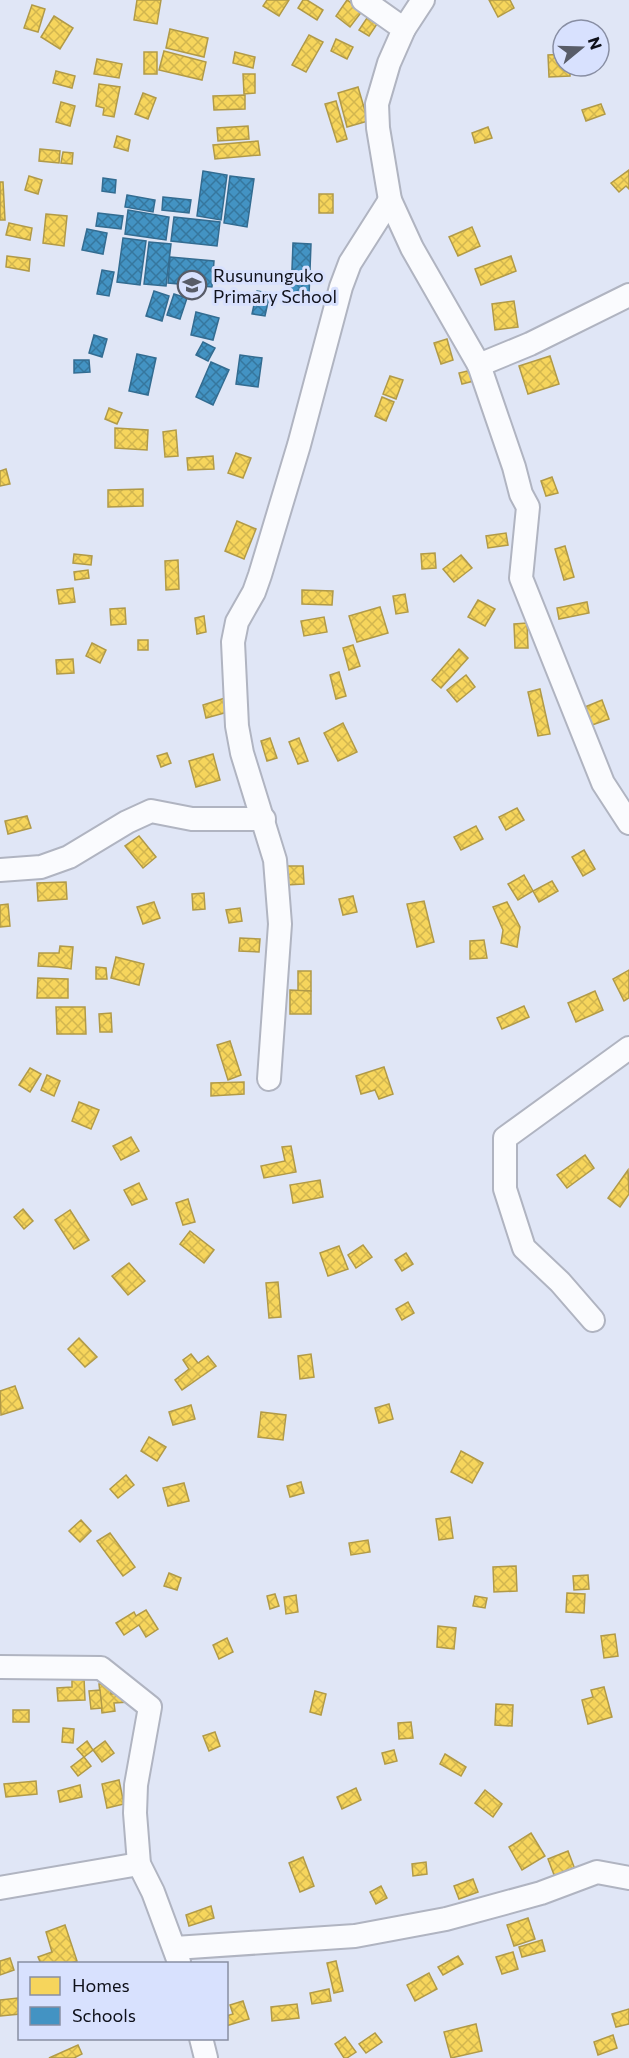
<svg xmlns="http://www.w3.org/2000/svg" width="629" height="2058" font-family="Commissioner,sans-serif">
<defs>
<pattern id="homes-cross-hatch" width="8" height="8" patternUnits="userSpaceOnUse" patternTransform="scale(1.5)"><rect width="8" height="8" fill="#f6d55c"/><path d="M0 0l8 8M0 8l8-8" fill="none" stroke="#d2b64f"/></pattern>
<pattern id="schools-cross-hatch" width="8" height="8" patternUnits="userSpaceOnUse" patternTransform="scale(1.5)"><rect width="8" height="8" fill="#4393c3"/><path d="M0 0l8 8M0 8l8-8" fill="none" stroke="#36779e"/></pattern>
</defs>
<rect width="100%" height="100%" fill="#e0e6f6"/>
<g fill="url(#homes-cross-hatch)" stroke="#b19a48" stroke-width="1.5">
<path d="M137 0H161L157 24 134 20Z"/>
<path d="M267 0H289L279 16 263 6Z"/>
<path d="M303 0H307L323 10 317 20 298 8Z"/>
<path d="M347 0 363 10 350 27 336 16Z"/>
<path d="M489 0H510L514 8 498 17Z"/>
<path d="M32 5 45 9 38 32 24 28Z"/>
<path d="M54 16 73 28 60 49 41 37Z"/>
<path d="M367 18 377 24 369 36 359 30Z"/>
<path d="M170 29 208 38 204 57 166 48Z"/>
<path d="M309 35 323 42 306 72 292 65Z"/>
<path d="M336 39 353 47 347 59 331 51Z"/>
<path d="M164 51 206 62 202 80 159 70Z"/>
<rect x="144" y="52" width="13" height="22"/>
<path d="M235 52 255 57 253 68 233 63Z"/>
<path d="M563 54V66H570V76L549 77 548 55Z"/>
<path d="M97 59 122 64 119 78 94 74Z"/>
<path d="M56 71 75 76 72 88 53 83Z"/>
<path d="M243 74H255V93L244 94Z"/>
<path d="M99 84 120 87 114 117 103 115 104 108 96 106Z"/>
<path d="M358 87 368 121 347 127 338 93Z"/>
<path d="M143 93 156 98 148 119 135 114Z"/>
<path d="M245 95V109L214 110 213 96Z"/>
<path d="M336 101 347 139 337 142 325 104Z"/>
<path d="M61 102 75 106 70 126 56 122Z"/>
<path d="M601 104 605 114 586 121 582 110Z"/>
<path d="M248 126 249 139 218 141 217 128Z"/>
<path d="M488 127 492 138 475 143 472 133Z"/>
<path d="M117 136 130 140 128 151 114 147Z"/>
<path d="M258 141 260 155 215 159 213 145Z"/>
<path d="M40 149 60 151 59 163 39 161Z"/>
<path d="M63 152 73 153 72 164 61 163Z"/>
<path d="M629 170V189L626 186 619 192 611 183Z"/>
<path d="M29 176 42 180 38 194 25 190Z"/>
<path d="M0 182H3L5 220H0Z"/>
<rect x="319" y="194" width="14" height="19"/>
<path d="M46 214 67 216 64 246 43 243Z"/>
<path d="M9 223 32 228 30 240 6 235Z"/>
<path d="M472 227 480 246 458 256 449 237Z"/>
<path d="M7 256 30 259 29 271 6 267Z"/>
<path d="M511 256 516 271 481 285 475 269Z"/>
<path d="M514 301 518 327 495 330 492 304Z"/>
<path d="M447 339 453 360 441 364 434 343Z"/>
<path d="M550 356 559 384 528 394 519 366Z"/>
<path d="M472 370 474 381 462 384 459 373Z"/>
<path d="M390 376 403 380 396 399 383 394Z"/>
<path d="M382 397 394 402 386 421 375 416Z"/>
<path d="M109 408 122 413 117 424 105 419Z"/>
<path d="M115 428 148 430 147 450 115 448Z"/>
<path d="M176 430 178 456 165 457 163 432Z"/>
<path d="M236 453 251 458 243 478 228 473Z"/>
<path d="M213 456 214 469 188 470 187 458Z"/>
<path d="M6 469 10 484 0 486V471Z"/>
<path d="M552 477 558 493 546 496 541 481Z"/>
<path d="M143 489V506L108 507V490Z"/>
<path d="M237 521 256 529 244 559 225 551Z"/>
<path d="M506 533 508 545 488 548 486 536Z"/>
<path d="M565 546 574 577 564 580 555 549Z"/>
<path d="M435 553 436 568 422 569 421 554Z"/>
<path d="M74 554 92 556 91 565 73 563Z"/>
<path d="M461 555 472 568 454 582 443 569Z"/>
<path d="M178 560 179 589 166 590 165 561Z"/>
<path d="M88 570 89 578 75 580 74 572Z"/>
<path d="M73 588 75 602 59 604 57 590Z"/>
<path d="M302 590 333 591 332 605 302 604Z"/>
<path d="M405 594 408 612 396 614 393 596Z"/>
<path d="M478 600 495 609 485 626 468 617Z"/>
<path d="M587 602 589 613 559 619 557 608Z"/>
<path d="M380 607 388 633 357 642 349 616Z"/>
<path d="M125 608 126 624 111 625 110 609Z"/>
<path d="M204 616 206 632 197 634 195 618Z"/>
<path d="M324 617 327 632 304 636 301 621Z"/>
<path d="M527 623 528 648H515L514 624Z"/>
<rect x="138" y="640" width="10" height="10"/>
<path d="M92 643 106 650 100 663 86 656Z"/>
<path d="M353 645 360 666 349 670 343 648Z"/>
<path d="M459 649 468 658 441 688 432 680Z"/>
<path d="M73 659 74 673 57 674 56 660Z"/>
<path d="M339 672 346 696 336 699 330 675Z"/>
<path d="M466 675 475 687 457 702 447 690Z"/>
<path d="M540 689 550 734 538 736 528 692Z"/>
<path d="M225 698 228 712 206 718 203 705Z"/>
<path d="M602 700 609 719 592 725 585 707Z"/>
<path d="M343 723 357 752 338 761 324 733Z"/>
<path d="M270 738 277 758 267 761 261 741Z"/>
<path d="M299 738 308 761 298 764 289 742Z"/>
<path d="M167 753 171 763 161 767 157 756Z"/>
<path d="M213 754 220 780 196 787 189 761Z"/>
<path d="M517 808 524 820 506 830 499 817Z"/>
<path d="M27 816 31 828 8 834 5 821Z"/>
<path d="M476 826 483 839 461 850 454 837Z"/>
<path d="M139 836 156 857 143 868 125 846Z"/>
<path d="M584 850 595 869 583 876 572 857Z"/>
<path d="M285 866H303L304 884 286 885Z"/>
<path d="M524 875 533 891 518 900 508 884Z"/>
<path d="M552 881 558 891 539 902 533 891Z"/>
<path d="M66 882 67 899 38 901 37 883Z"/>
<path d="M204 893 205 909 193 910 192 894Z"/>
<path d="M353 896 357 912 343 915 339 899Z"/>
<path d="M424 901 434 942 417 947 407 904Z"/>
<path d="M154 902 160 918 143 924 137 907Z"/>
<path d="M507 902 520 927 517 947 501 943 503 930 493 907Z"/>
<path d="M8 904 10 926 0 927V905Z"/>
<path d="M240 908 242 921 229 923 226 910Z"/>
<path d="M240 938 260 939 259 952 239 951Z"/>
<path d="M484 940 487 958 470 959V941Z"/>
<path d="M60 946 73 947 71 969 58 967 38 966 39 953H59Z"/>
<path d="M116 957 144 964 139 985 111 978Z"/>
<path d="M96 967 106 968 107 979H96Z"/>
<path d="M629 970V998L624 1001 613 979Z"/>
<rect x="298" y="971" width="13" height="20"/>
<path d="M38 978 68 979V998H37Z"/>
<path d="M290 990 311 991V1014H290Z"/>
<path d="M595 991 603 1010 576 1022 568 1003Z"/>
<path d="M524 1006 529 1017 502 1029 497 1018Z"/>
<path d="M56 1007H85L86 1034H57Z"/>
<path d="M111 1013 112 1032H100L99 1014Z"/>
<path d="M230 1041 241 1075 228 1080 217 1045Z"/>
<path d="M384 1067 393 1094 379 1099 375 1090 361 1094 356 1076Z"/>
<path d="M30 1068 41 1074 30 1092 19 1085Z"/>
<path d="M47 1075 60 1081 54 1096 41 1090Z"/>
<path d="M244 1082V1094L211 1096V1083Z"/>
<path d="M79 1102 99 1110 91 1129 72 1121Z"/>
<path d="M131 1137 139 1151 121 1160 113 1146Z"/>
<path d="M291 1146 296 1172 264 1178 261 1166 285 1161 282 1147Z"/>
<path d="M585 1155 594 1168 567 1188 557 1175Z"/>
<path d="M628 1170 629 1194 620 1207 608 1198Z"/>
<path d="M320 1180 323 1197 293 1203 290 1185Z"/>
<path d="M139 1183 147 1199 132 1205 124 1190Z"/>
<path d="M188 1199 195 1222 183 1225 176 1203Z"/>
<path d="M23 1209 33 1221 24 1229 14 1217Z"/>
<path d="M70 1210 89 1240 74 1249 55 1220Z"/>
<path d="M190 1231 214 1250 204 1263 180 1244Z"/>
<path d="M363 1245 372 1257 356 1268 348 1255Z"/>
<path d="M339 1246 348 1269 328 1276 320 1253Z"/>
<path d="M406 1253 413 1264 402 1271 395 1260Z"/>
<path d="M129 1263 145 1281 128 1295 112 1276Z"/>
<path d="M278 1282 281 1317 269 1318 266 1283Z"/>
<path d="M408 1302 414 1313 402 1320 396 1309Z"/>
<path d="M79 1338 97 1357 85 1367 68 1349Z"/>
<path d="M191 1354 198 1363 208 1356 216 1366 182 1390 175 1380 189 1369 183 1360Z"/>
<path d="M311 1354 314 1377 300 1379 298 1356Z"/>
<path d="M15 1386 23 1408 1 1415 0 1391Z"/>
<path d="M389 1404 393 1419 379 1423 375 1408Z"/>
<path d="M191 1405 195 1419 173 1425 169 1412Z"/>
<path d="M261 1412 286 1415 283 1440 258 1437Z"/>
<path d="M149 1437 166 1447 157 1461 141 1451Z"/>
<path d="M461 1451 483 1463 472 1483 451 1472Z"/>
<path d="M126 1475 134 1485 118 1498 110 1489Z"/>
<path d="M301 1482 304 1493 290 1497 287 1486Z"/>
<path d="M184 1483 189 1501 168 1506 163 1488Z"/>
<path d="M450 1517 453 1538 439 1540 436 1519Z"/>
<path d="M81 1520 91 1531 80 1542 69 1531Z"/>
<path d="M110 1533 135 1567 123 1576 97 1541Z"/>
<path d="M368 1540 370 1552 351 1555 349 1543Z"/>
<path d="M516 1566 517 1591 494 1592 493 1567Z"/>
<path d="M169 1573 181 1578 177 1590 164 1586Z"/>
<path d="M588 1575 589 1589 574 1590 573 1576Z"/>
<path d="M567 1593 585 1594 584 1613 566 1612Z"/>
<path d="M275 1594 279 1606 270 1609 267 1596Z"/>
<path d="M296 1595 298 1612 286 1614 284 1597Z"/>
<path d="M475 1596 487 1598 485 1608 473 1606Z"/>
<path d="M146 1610 158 1629 146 1637 139 1625 124 1635 116 1623 134 1612 136 1616Z"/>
<path d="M438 1626 456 1628 454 1649 437 1647Z"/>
<path d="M615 1634 618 1656 604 1658 601 1636Z"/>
<path d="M227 1638 233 1652 219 1659 213 1645Z"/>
<path d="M72 1678H84L85 1700 58 1701 57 1688 72 1687Z"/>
<path d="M110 1683 111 1694 128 1693 129 1702 114 1703 115 1711 102 1713 99 1684Z"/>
<path d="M604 1687 612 1717 588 1724 582 1700 593 1697 591 1690Z"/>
<path d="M100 1690 102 1708 91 1709 89 1691Z"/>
<path d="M315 1691 326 1694 321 1715 310 1712Z"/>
<path d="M496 1704 513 1705 512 1726 495 1725Z"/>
<rect x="13" y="1710" width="16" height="12"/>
<path d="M411 1722 413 1738 399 1739 398 1723Z"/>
<path d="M63 1728 74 1729 73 1743 62 1742Z"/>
<path d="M215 1732 220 1746 209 1751 203 1736Z"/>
<path d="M87 1741 93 1750 84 1757 77 1749Z"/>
<path d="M105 1741 114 1753 102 1762 93 1750Z"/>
<path d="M394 1750 397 1761 385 1764 382 1753Z"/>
<path d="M445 1754 466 1767 461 1776 440 1764Z"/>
<path d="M84 1757 91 1766 78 1776 71 1767Z"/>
<path d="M119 1780 124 1804 107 1808 102 1784Z"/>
<path d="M36 1781 37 1794 6 1797 4 1784Z"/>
<path d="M80 1785 82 1797 60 1802 58 1791Z"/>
<path d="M356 1788 361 1800 342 1809 337 1797Z"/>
<path d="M485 1790 502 1804 493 1817 475 1803Z"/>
<path d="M531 1833 545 1856 522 1870 509 1847Z"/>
<path d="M568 1851 576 1872 556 1880 548 1859Z"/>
<path d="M303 1857 314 1886 300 1892 289 1863Z"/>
<path d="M426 1862 427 1874 413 1876 412 1864Z"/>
<path d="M473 1879 478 1892 459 1899 454 1886Z"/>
<path d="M381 1886 387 1898 376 1904 370 1892Z"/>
<path d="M211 1906 214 1918 189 1926 186 1915Z"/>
<path d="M528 1918 535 1939 514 1946 507 1925Z"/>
<path d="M65 1925 77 1961 68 1964H41L38 1957 52 1952 46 1932Z"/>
<path d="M542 1940 545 1951 522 1957 519 1947Z"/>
<path d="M513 1952 518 1969 502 1974 496 1957Z"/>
<path d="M458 1956 463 1964 443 1975 438 1967Z"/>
<path d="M10 1958 14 1970 0 1975V1961Z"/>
<path d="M336 1961 343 1991 334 1993 327 1963Z"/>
<path d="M429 1973 437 1989 415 2001 407 1985Z"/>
<path d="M329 1989 331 2001 312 2004 310 1993Z"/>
<path d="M18 1998 20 2014 0 2016V2000Z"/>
<path d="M243 2001 249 2019 226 2026V2016L233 2014 230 2005Z"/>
<path d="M297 2004 299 2018 272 2021 271 2007Z"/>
<path d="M629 2009V2024L616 2027 612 2014Z"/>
<path d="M476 2024 482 2051 451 2058 444 2032Z"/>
<path d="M375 2033 382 2042 366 2053 359 2044Z"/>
<path d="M613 2035 617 2048 598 2055 594 2042Z"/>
<path d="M345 2037 356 2052 347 2058H344L335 2044Z"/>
<path d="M78 2045 82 2054 74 2058H49Z"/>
</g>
<g fill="url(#schools-cross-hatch)" stroke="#336c91" stroke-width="1.5">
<path d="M203 171 227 175 221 220 197 216Z"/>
<path d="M230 176 254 179 247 227 224 223Z"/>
<path d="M103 178 116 180 115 193 102 191Z"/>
<path d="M127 195 155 200 153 212 125 207Z"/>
<path d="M163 197 191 200 189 213 162 210Z"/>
<path d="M128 210 169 217 166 240 125 234Z"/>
<path d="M98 213 123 216 121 229 96 226Z"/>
<path d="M174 217 220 222 217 246 171 241Z"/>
<path d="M87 229 107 233 103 254 82 250Z"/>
<path d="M123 238 146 241 140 285 117 282Z"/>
<path d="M149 242 171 244 166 286 144 284Z"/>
<path d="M293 243 311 244 309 296 291 295Z"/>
<path d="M170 257 214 261 212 287 168 283Z"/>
<path d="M102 270 114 272 109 296 97 294Z"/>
<path d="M154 291 169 296 162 321 146 316Z"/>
<path d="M257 291 270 293 265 316 252 314Z"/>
<path d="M174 294 187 298 180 319 167 315Z"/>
<path d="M196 312 219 318 213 340 191 335Z"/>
<path d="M94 335 107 339 102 357 89 353Z"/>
<path d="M203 342 215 348 208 361 196 355Z"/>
<path d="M137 354 156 358 148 395 129 391Z"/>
<path d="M240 355 262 358 258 387 236 384Z"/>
<path d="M74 360H89L90 372 74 373Z"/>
<path d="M211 362 229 370 213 405 196 397Z"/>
</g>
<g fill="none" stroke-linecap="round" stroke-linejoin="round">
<g stroke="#b0b4c1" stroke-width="26">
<g id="street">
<path d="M363 0 404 29 389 63 377 104 378 128 390 200 412 248 479 365 514 467 521 494 528 507 521 578 603 783 629 823"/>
<path d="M404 29 423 0"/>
<path d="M479 365 530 344 629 295"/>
<path d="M0 870 41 867 69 857 127 822 151 811 192 819H264"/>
<path d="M269 1079 280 924 275 860 242 753 237 726 233 642 237 622 254 592 260 575 299 445 341 287 350 263 390 200"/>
<path d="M593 1320 560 1282 524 1248 505 1189V1138L629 1048"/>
<path d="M0 1667 101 1668 150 1707 136 1785 135 1813 139 1864 153 1892 179 1962"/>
<path d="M0 1888 139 1864"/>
<path d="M175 1948 355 1936 446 1919 541 1893 597 1872 629 1878"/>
<path d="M201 2038 206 2058"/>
</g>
</g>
<use href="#street" stroke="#fafbfe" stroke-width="22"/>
</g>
<defs>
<g id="school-ring" transform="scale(1.5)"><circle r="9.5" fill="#d8e1fe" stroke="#585c68" stroke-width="1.5"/><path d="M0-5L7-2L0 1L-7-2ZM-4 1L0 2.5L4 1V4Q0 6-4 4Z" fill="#585c68"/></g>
</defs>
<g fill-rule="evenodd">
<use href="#school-ring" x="192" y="285"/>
</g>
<g text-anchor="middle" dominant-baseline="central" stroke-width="6" stroke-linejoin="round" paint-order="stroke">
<g font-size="18" fill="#0f111b" stroke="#d8e1fe" text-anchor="start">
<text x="213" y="275">Rusununguko<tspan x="213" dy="21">Primary School</tspan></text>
</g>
</g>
<rect x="18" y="1962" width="210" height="78" fill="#d8e1fe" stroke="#888ea3" stroke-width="1.5"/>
<rect x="30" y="1977" width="30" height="18" fill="#f6d55c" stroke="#888ea3" stroke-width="1.5"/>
<text x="72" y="1992" font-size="18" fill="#0f111b">Homes</text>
<rect x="30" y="2007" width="30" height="18" fill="#4393c3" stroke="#888ea3" stroke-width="1.5"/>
<text x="72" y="2022" font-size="18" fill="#0f111b">Schools</text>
<g transform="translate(581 48) rotate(71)"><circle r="28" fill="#d8e1fe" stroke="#888ea3" stroke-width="1.5"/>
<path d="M0-4.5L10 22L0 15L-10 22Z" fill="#585c68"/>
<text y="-9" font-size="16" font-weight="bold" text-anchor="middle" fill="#0f111b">N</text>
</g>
</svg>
